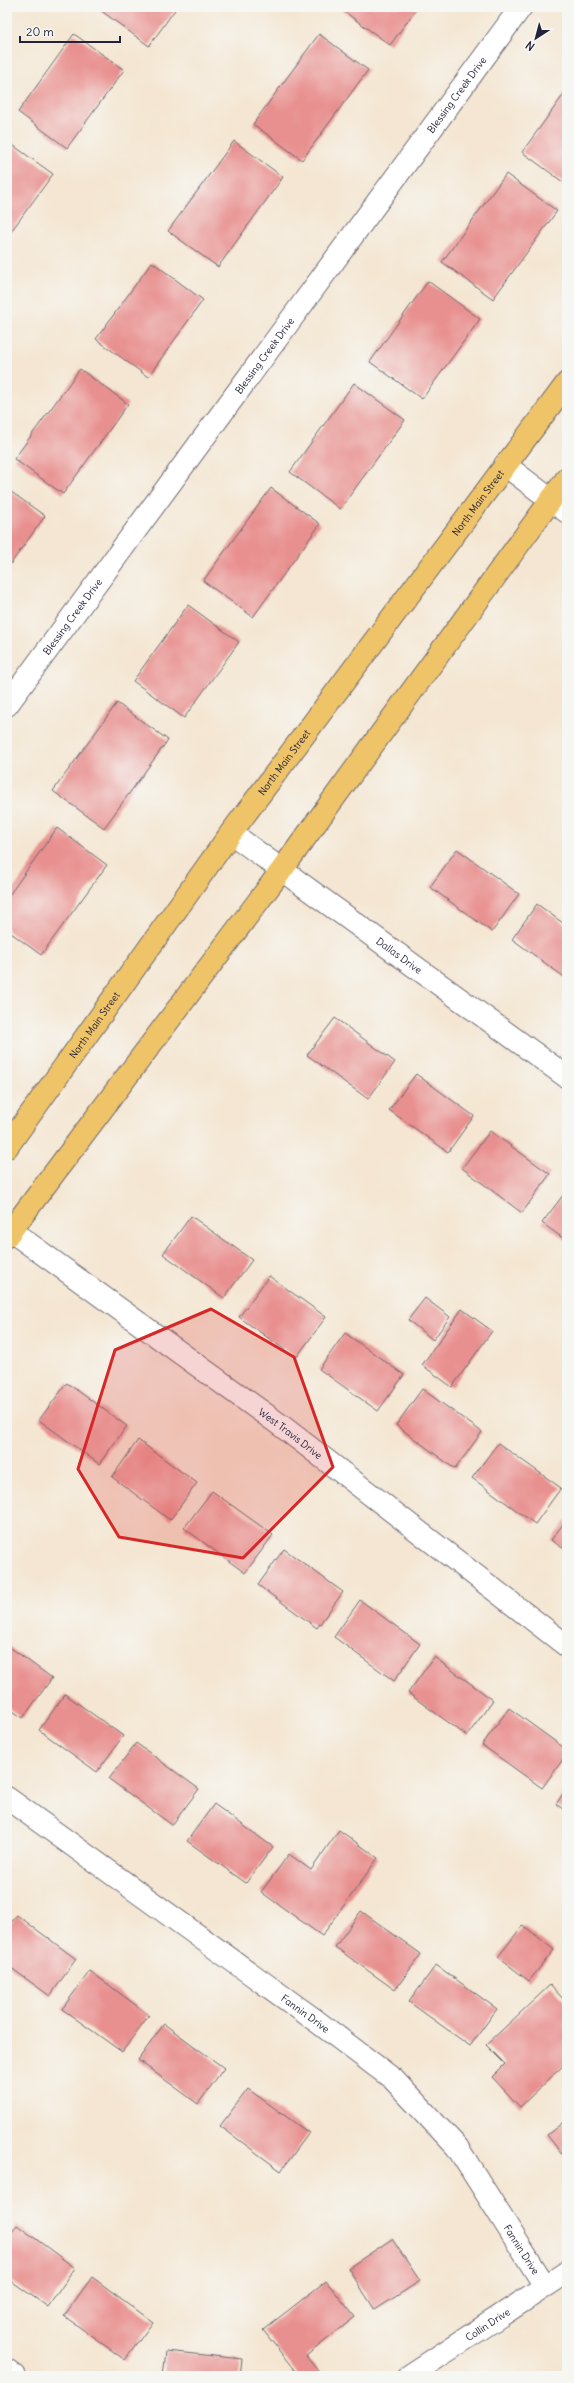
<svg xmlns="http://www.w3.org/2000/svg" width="574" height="2383" font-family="Delius,sans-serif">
<rect width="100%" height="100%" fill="#f6f6f2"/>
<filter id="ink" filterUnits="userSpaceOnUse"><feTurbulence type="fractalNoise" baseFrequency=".025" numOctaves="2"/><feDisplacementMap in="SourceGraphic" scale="8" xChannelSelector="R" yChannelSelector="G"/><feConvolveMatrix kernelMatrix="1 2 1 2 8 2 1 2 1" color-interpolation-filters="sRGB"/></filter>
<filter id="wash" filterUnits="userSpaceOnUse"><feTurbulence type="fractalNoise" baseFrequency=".012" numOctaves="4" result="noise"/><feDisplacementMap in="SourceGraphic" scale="16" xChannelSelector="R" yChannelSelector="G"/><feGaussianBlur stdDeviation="0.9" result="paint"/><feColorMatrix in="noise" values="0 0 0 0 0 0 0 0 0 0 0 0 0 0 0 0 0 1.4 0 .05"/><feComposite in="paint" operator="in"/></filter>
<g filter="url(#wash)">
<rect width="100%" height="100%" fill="#f4e6d2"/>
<g id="blocks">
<g fill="#e8908f">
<path d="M96 7H177L149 46Z"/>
<path d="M338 7H418L390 45Z"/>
<path d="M74 34 124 70 67 148 18 112Z"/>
<path d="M319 34 368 70 302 160 253 124Z"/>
<path d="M567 90V185L522 152Z"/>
<path d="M7 141 53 174 7 237Z"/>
<path d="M234 141 283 177 218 267 168 231Z"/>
<path d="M506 174 557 211 493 299 442 262Z"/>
<path d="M152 262 203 300 148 377 96 339Z"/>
<path d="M428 281 480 319 422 399 370 362Z"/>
<path d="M80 369 128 404 63 494 14 459Z"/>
<path d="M354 383 405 420 340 509 290 472Z"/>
<path d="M271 488 320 524 253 617 203 581Z"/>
<path d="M7 489 45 516 7 569Z"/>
<path d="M188 605 239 642 184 718 133 681Z"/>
<path d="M117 703 168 740 104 828 53 791Z"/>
<path d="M57 828 107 865 41 955 7 930V898Z"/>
<path d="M457 849 519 894 492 932 430 887Z"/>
<path d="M537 904 567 926V979L512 939Z"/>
<path d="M335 1018 395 1062 368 1099 307 1055Z"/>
<path d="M416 1074 474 1116 448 1152 389 1110Z"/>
<path d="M490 1131 550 1174 522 1213 462 1168Z"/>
<path d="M567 1190V1241L542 1223Z"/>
<path d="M191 1216 252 1260 224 1298 163 1254Z"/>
<path d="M269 1276 326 1317 296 1358 239 1317Z"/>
<path d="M425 1298 450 1317 433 1340 408 1320Z"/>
<path d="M462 1309 492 1331 452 1387 422 1365Z"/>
<path d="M345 1333 404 1375 378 1411 319 1369Z"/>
<path d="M67 1383 127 1426 99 1464 39 1420Z"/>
<path d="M422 1389 482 1432 455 1469 396 1425Z"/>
<path d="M138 1440 197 1483 170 1520 112 1477Z"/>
<path d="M498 1443 561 1488 535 1524 472 1478Z"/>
<path d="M212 1491 273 1535 245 1573 184 1528Z"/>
<path d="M567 1519V1551L551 1540Z"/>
<path d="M284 1549 343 1592 317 1628 258 1585Z"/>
<path d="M360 1600 420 1644 394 1681 334 1637Z"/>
<path d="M7 1645 52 1678 23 1718 7 1707Z"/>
<path d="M434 1657 493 1700 467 1736 408 1693Z"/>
<path d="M65 1694 123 1736 97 1772 39 1730Z"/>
<path d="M509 1708 567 1750V1754L542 1788 482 1745Z"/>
<path d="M136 1743 199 1789 172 1825 109 1779Z"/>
<path d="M567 1788V1812L556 1804Z"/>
<path d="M214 1804 273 1847 246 1883 187 1841Z"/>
<path d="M339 1830 378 1858 322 1936 261 1892 289 1854 311 1870Z"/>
<path d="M361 1911 421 1954 395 1990 335 1947Z"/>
<path d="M17 1915 76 1959 50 1996 7 1965V1928Z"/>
<path d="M523 1925 554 1950 529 1981 498 1957Z"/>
<path d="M436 1965 497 2009 470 2046 409 2002Z"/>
<path d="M90 1971 149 2015 122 2052 62 2009Z"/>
<path d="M550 1985 567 2003V2062L520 2107 492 2077 505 2064 486 2045Z"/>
<path d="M164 2024 224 2068 198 2104 138 2060Z"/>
<path d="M248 2089 309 2133 281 2171 220 2126Z"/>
<path d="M567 2119V2160L547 2135Z"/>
<path d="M17 2225 75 2268 48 2307 7 2278V2239Z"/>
<path d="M392 2239 420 2281 375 2310 348 2268Z"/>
<path d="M92 2277 153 2322 125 2360 64 2316Z"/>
<path d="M326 2281 355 2317 306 2356 322 2376H299L263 2330Z"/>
<path d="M166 2351 242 2359 240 2376H163Z"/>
</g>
</g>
</g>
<g filter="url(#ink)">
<use href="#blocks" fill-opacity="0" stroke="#6c6770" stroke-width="1"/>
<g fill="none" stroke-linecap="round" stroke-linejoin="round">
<g stroke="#6c6770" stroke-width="24">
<g id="minor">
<path d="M505 465 567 512"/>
<path id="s1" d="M7 705 521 7"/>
<path id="s2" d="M231 833 567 1077"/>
<path id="s3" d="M7 1228 283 1427 567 1646"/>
<path id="s4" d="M7 1798 315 2020 393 2079 457 2147 545 2286"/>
<path d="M7 2370 15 2376"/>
<path id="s5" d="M409 2376 567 2272"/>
</g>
</g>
<g stroke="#6c6770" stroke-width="24">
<g id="major">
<path id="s6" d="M7 1147 231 833 567 383"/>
<path d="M7 1236 281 871 567 478"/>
</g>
</g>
<use href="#minor" stroke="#fff" stroke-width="22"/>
<use href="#major" stroke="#efc469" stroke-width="22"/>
</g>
</g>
<path fill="#d62828" fill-opacity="0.2" stroke="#d62828" stroke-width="3" stroke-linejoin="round" d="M211 1309 294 1357 333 1467 243 1558 119 1537 78 1469 115 1350Z"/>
<g text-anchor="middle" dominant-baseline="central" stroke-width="3" stroke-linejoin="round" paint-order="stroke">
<g font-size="10" fill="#22223b" stroke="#f6f6f2">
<text stroke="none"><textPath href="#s1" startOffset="758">Blessing Creek Drive</textPath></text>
<text stroke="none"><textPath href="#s1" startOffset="434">Blessing Creek Drive</textPath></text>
<text stroke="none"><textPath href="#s6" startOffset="798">North Main Street</textPath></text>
<text stroke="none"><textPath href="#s1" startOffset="110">Blessing Creek Drive</textPath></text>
<text stroke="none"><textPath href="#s6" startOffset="474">North Main Street</textPath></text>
<text stroke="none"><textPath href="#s2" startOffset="208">Dallas Drive</textPath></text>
<text stroke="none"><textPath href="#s6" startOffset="150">North Main Street</textPath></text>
<text stroke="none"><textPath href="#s3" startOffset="350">West Travis Drive</textPath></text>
<text stroke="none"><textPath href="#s4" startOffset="368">Fannin Drive</textPath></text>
<text stroke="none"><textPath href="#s4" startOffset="692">Fannin Drive</textPath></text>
<text stroke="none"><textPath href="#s5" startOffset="94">Collin Drive</textPath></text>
</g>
</g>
<rect width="574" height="2383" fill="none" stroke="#f6f6f2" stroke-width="24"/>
<g transform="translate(536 38) rotate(216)" stroke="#f6f6f2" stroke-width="3" paint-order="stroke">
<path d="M0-3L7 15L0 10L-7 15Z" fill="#22223b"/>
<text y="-6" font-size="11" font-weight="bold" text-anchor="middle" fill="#22223b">N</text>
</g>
<path d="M20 36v6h100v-6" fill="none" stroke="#22223b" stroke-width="2"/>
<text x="26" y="36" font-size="12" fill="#22223b" stroke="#f6f6f2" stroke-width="3" paint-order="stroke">20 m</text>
</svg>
